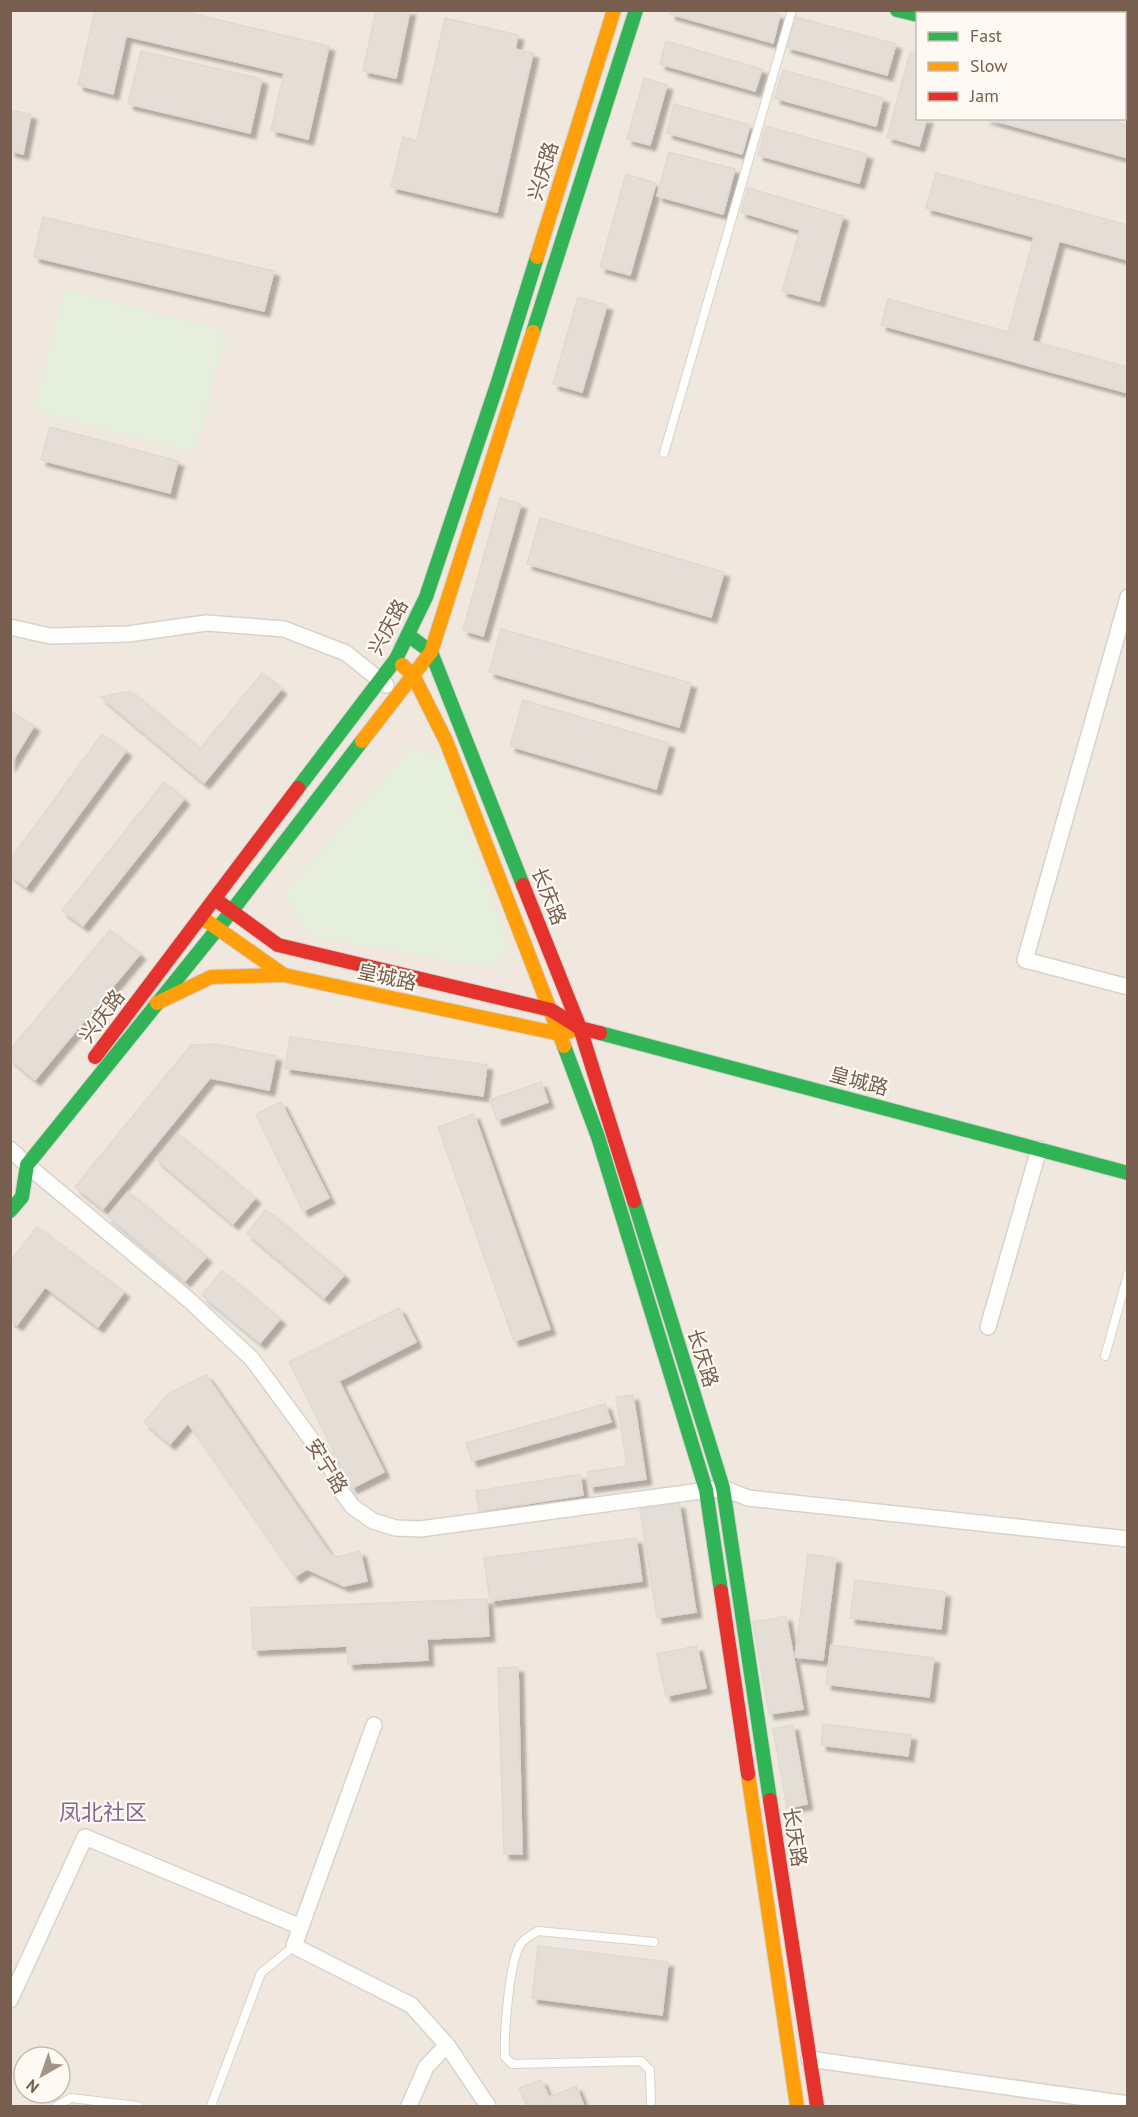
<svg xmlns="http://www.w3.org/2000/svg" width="1138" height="2117" font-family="'PT Sans','Noto Sans SC',sans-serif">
<defs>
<filter id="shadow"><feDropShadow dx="5.5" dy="5.5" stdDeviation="1.5" flood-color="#0004"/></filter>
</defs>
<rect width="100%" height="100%" fill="#f8f5f0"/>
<path fill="#f0e8de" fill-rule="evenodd" d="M11 11H1127V2106H11ZM918 14H1124V118H918ZM24 2057H60V2093H24Z"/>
<g fill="#e5efdb">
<path d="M64 289 226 331 195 453 33 411Z"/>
<path d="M411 747 444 759 509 948 488 968 308 935 285 893Z"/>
</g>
<g fill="#e5ded7" stroke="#e1d9d2" stroke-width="1.5" filter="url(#shadow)">
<path d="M95 10H177L329 46 308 139 271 130 284 73 126 36 113 94 78 85Z"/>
<path d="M376 10H410L396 78 363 71Z"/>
<path d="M671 10H766L780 15 773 43 670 14Z"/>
<path d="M795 17 896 44 887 75 786 47Z"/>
<path d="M445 18 518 35 515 49 533 53 497 212 391 187 403 137 417 141Z"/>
<path d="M666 41 762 69 755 91 660 64Z"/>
<path d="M141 51 262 79 250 133 128 104Z"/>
<path d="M910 53 918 55V118H927L919 146 887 137Z"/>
<path d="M783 70 883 98 876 126 775 98Z"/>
<path d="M644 78 667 85 650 145 627 139Z"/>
<path d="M674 104 750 125 742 154 667 133Z"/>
<path d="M10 110 31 114 23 154 10 151Z"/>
<path d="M985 118H1103L1128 125V158Z"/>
<path d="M766 126 867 154 859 183 758 155Z"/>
<path d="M669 152 735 169 723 214 657 196Z"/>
<path d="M936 173 1128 225V260L1059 241 1032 341 1128 367V393L881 325 888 299 1008 332 1034 237 926 208Z"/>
<path d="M626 174 656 183 630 275 600 267Z"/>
<path d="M748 188 843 216 819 301 782 291 800 230 741 212Z"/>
<path d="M43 217 274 271 264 311 34 257Z"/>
<path d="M578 297 607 305 582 392 553 384Z"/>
<path d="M50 427 178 461 170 493 41 460Z"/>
<path d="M500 498 521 504 483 636 463 630Z"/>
<path d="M540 518 724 572 711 617 527 564Z"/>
<path d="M501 629 691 683 679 727 489 672Z"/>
<path d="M262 673 281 689 204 783 101 697 130 691 200 749Z"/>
<path d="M523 700 669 743 656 789 510 746Z"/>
<path d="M10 711 34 726 10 765Z"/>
<path d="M102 734 126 751 26 887 10 875V860Z"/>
<path d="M164 782 184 799 83 926 62 910Z"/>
<path d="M110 930 140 954 35 1080 10 1059V1050Z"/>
<path d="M290 1037 487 1065 483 1096 285 1068Z"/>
<path d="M216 1044 276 1056 269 1090 210 1078 103 1209 75 1187 191 1045Z"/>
<path d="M541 1082 548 1102 497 1120 490 1100Z"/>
<path d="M281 1102 329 1198 303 1211 256 1114Z"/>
<path d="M474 1114 550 1329 514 1341 438 1127Z"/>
<path d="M178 1134 255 1198 233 1224 156 1159Z"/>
<path d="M128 1192 206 1257 185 1281 108 1216Z"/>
<path d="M266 1210 344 1275 324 1298 247 1233Z"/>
<path d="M37 1227 124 1292 98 1327 45 1287 17 1325 10 1320V1262Z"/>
<path d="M222 1271 280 1319 260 1343 202 1295Z"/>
<path d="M399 1308 416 1342 339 1381 384 1472 352 1488 289 1362Z"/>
<path d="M206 1375 330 1554 337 1557 360 1551 367 1581 344 1586 307 1569 295 1577 188 1423 170 1444 144 1422 169 1393Z"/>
<path d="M633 1395 646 1479 589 1487 587 1472 627 1466 616 1397Z"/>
<path d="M605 1404 611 1422 472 1461 466 1443Z"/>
<path d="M580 1474 583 1495 479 1511 476 1491Z"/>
<path d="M679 1503 696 1612 657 1618 640 1509Z"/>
<path d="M636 1538 642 1581 490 1601 484 1558Z"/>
<path d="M808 1554 836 1558 823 1660 795 1657Z"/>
<path d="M855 1580 945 1592 941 1629 850 1618Z"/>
<path d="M487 1599 489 1636 427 1639 428 1660 348 1664 347 1646 253 1650 251 1608Z"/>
<path d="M786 1616 803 1709 769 1714 753 1622Z"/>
<path d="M831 1645 934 1658 929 1697 826 1684Z"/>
<path d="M697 1646 706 1688 666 1696 657 1654Z"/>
<path d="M518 1667 522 1854H504L498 1668Z"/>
<path d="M823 1724 911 1735 908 1756 821 1745Z"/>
<path d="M793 1725 807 1804 787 1808 773 1729Z"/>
<path d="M538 1946 668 1962 662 2015 532 1998Z"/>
<path d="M541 2080 549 2097 576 2086 584 2106H527L519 2088Z"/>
</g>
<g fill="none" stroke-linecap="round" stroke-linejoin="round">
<g stroke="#d8d2cd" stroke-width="10">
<g id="lane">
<path d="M664 453 792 10"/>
<path d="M1105 1356 1128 1274"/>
<path d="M57 2106 71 2098 138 2106"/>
<path d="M211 2106 261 1973 294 1946"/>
<path d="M651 2106 650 2070 641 2061 512 2064 505 2057C504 2035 509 1957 522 1942 526 1938 533 1934 538 1931L654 1942"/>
</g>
</g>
<g stroke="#d8d2cd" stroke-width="18">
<g id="street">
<path d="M1128 597 1025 960 1128 987"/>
<path d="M10 627 50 636 128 634 206 623 284 629 346 653 386 685"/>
<path d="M10 1149 27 1165 189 1300 252 1359 330 1465 338 1487 353 1507 373 1521 396 1528 420 1529 723 1488 748 1498 1128 1539"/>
<path d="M988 1327 1039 1149"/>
<path d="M374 1725 294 1946 411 2005 447 2045 488 2106"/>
<path d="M10 2000 85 1837 301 1927"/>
<path d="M809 2059 1128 2104"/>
<path d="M409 2106 426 2067 447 2045"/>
</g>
</g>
<g stroke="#d6d1ca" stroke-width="16">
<g id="fast">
<path d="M897 10 918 15"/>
<path d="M1124 55 1128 56"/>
<path d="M533 332 636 10"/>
<path d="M408 635 431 652 523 885"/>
<path d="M298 788 396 659 426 597 498 382 537 257"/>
<path d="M600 1033 1128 1173"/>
<path d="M564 1046 598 1137 706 1490 721 1591"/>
<path d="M634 1201 723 1488 770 1800"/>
<path d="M10 1211 22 1197 27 1165 231 912 362 741"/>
</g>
</g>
<g stroke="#d6d1ca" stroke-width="16">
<g id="slow">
<path d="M948 10 960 14"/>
<path d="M537 257 614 10"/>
<path d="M402 665 413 675 446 741 564 1046"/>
<path d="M362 741 431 652 533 332"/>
<path d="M204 919 284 975 560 1034 571 1031"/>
<path d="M157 1003 211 977 284 975"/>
<path d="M748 1774 797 2106"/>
</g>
</g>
<g stroke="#d6d1ca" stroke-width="16">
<g id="jam">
<path d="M523 885 580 1028 634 1201"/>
<path d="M219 902 278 945 551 1010 580 1028 600 1033"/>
<path d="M95 1057 298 788"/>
<path d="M721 1591 748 1774"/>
<path d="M770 1800 817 2106"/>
</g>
</g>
<use href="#lane" stroke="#fefefd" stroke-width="8"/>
<use href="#street" stroke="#fefefd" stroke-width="15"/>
<use href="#fast" stroke="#30b455" stroke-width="14"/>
<use href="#slow" stroke="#ff9f0a" stroke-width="14"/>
<use href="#jam" stroke="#e5322d" stroke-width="14"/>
</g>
<g text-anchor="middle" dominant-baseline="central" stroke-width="4.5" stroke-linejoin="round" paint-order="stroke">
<g font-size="20" fill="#775e4f" stroke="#fefaf3">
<text transform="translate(543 171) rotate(-73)">兴庆路</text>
<text transform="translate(388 627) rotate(-62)">兴庆路</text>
<text transform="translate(549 896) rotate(68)">长庆路</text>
<text transform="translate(387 977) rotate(12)">皇城路</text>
<text transform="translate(102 1016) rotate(-53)">兴庆路</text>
<text transform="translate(859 1081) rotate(15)">皇城路</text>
<text transform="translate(703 1358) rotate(73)">长庆路</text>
<text transform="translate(327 1466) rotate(58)">安宁路</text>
<text transform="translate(795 1837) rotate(81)">长庆路</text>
</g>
<g font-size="22" fill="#856791" stroke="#fefaf3">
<text x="103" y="1812">凤北社区</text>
</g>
</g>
<rect width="1138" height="2117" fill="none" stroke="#775e4f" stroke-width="24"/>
<rect x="916" y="12" width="210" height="108" fill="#fefaf3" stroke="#c8bcb1" stroke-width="1.5"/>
<rect x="928" y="32" width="30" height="9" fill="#30b455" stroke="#c8bcb1" stroke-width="1.5"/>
<text x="970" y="42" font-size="18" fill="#775e4f">Fast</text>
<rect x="928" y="62" width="30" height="9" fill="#ff9f0a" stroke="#c8bcb1" stroke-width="1.5"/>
<text x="970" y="72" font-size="18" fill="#775e4f">Slow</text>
<rect x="928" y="92" width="30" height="9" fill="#e5322d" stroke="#c8bcb1" stroke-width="1.5"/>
<text x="970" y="102" font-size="18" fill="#775e4f">Jam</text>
<g transform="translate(42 2075) rotate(220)"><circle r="28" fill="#fefaf3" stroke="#c8bcb1" stroke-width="1.5"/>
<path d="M0-4.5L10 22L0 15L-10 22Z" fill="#a49387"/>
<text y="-9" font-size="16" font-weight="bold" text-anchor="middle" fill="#775e4f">N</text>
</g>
</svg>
